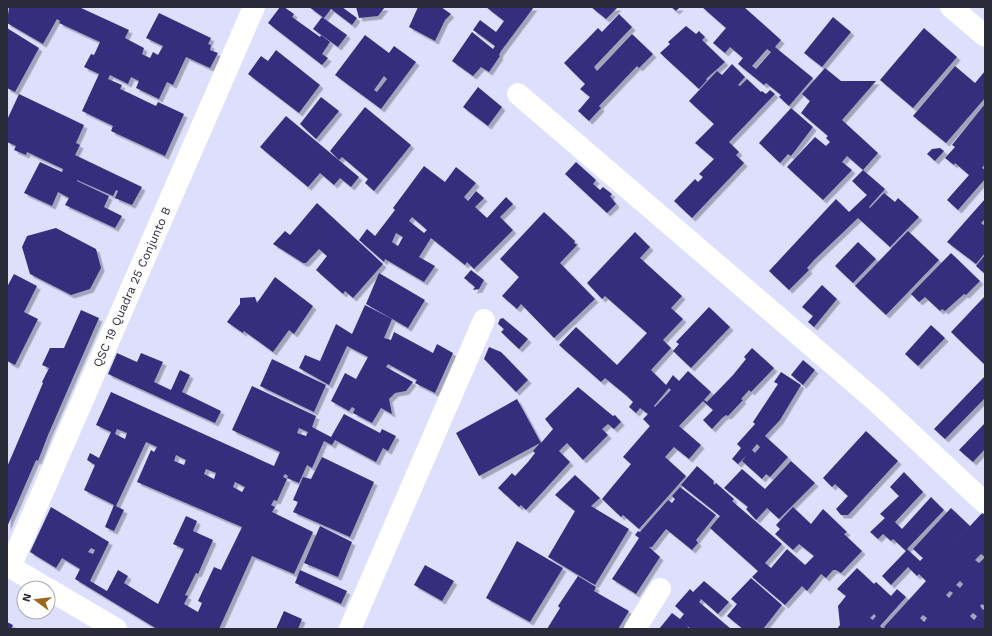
<svg xmlns="http://www.w3.org/2000/svg" width="992" height="636" font-family="'Work Sans',sans-serif">
<defs>
<filter id="shadow"><feDropShadow dx="3.5" dy="3.5" stdDeviation="0" flood-color="#0004"/></filter>
</defs>
<rect width="100%" height="100%" fill="#dddffc"/>
<g fill="#362f7c" fill-rule="evenodd" filter="url(#shadow)">
<path d="M9 7H79L129 30 125 38 144 48 142 54 150 58 153 52 158 55 163 46 146 38 159 13 211 38 208 44 211 45 210 50 218 53 210 68 186 57 173 85 167 82 159 99 136 88 139 81 131 77 128 84 110 75 108 79 122 85 120 89 129 93 156 106 158 102 184 114 165 156 111 131 113 126 82 111 99 74 84 67 91 54 94 55 100 42 59 23 60 21 57 19 43 44 7 23Z"/>
<path d="M280 7H284L294 14 292 17 320 37 321 35 330 42 322 54 328 58 322 65 268 23Z"/>
<path d="M309 7H342L357 18 352 25 331 9 324 18Z"/>
<path d="M356 7H385L378 16 359 18Z"/>
<path d="M418 7H441L451 14 445 20 435 41 409 27Z"/>
<path d="M486 7H534L501 51 499 55 500 56 489 72 481 67 473 76 452 61 472 32 493 49 495 46 473 30 480 20 496 32 504 21Z"/>
<path d="M591 7H618L606 19Z"/>
<path d="M671 7H680L676 11Z"/>
<path d="M702 7H744L781 40 775 47 813 78 789 106 779 97 781 95 766 83 764 85 738 64 743 58 730 47 725 53 713 43 726 28ZM767 49 771 52 756 69 752 66Z"/>
<path d="M619 14 632 27 594 67 597 71 632 34 653 54 639 68 637 66 599 106 601 108 589 121 578 111 590 97 580 89 585 84 564 63 598 28 602 32Z"/>
<path d="M322 17 347 35 338 47 313 29Z"/>
<path d="M833 17 851 32 822 67 804 53Z"/>
<path d="M686 26 696 34 699 31 705 37 702 40 725 62 706 79 707 80 699 89 660 53 670 44 668 42Z"/>
<path d="M7 28 39 48 15 92 7 88Z"/>
<path d="M924 28 957 57 913 108 880 80Z"/>
<path d="M365 35 389 53 394 46 416 62 381 109 335 75ZM384 76 387 79 377 92 374 90Z"/>
<path d="M276 50 320 85 299 113 248 74 261 56 268 61Z"/>
<path d="M732 64 745 77 738 85 740 86 747 79 761 92 762 91 766 94 770 90 775 94 729 142 739 152 736 155 744 163 692 218 674 201 695 179 698 182 703 177 699 174 714 159 695 143 714 124 689 101 717 71 722 75Z"/>
<path d="M955 66 975 83 985 71V98L946 143 913 116Z"/>
<path d="M825 68 841 81H876L842 120 878 153 863 170 847 156 842 162 852 170 823 200 787 167 815 137 826 146 830 142 826 138 828 136 801 113 810 101 802 94Z"/>
<path d="M478 87 502 107 488 126 463 107Z"/>
<path d="M19 94 84 125 76 143 80 145 75 155 142 187 132 205 115 198 118 191 116 190 113 196 77 180V181L109 196 104 207 122 216 115 228 65 205 69 198 58 192 52 206 24 193 40 162 62 172 63 169 27 152 26 155 14 150 16 146 7 142V120Z"/>
<path d="M321 97 339 111 316 139 300 124Z"/>
<path d="M985 104V164L982 168 985 170V179L958 210 947 200 969 175 955 163 954 165 945 158 955 147 952 145Z"/>
<path d="M365 107 411 145 374 191 365 183 368 179 342 157 339 160 330 151Z"/>
<path d="M791 108 813 127 791 156 788 154 780 163 759 143Z"/>
<path d="M286 116 359 177 351 187 340 178 334 185 320 173 308 187 260 147Z"/>
<path d="M940 148 944 151 935 161 927 154 932 149Z"/>
<path d="M576 162 596 180 593 184 600 190 603 187 612 194 610 196 616 204 607 213 565 174Z"/>
<path d="M424 166 445 182 456 167 476 183 464 197 468 201 476 191 484 198 475 207 487 218 506 197 513 204 500 217 513 230 474 269 467 262 465 265 431 238 419 257 435 266 424 282 385 259 384 262 359 240 367 229 375 236 395 210 393 208ZM412 217 427 230 424 233 409 221ZM396 233 403 237 398 246 392 242Z"/>
<path d="M863 170 885 189 869 207 870 208 884 193 895 202 898 198 919 217 890 247 858 218 814 260 807 268 809 270 789 290 769 271 836 199 849 212 867 195 852 181Z"/>
<path d="M985 199V219L981 223 985 226V253L976 264 947 242Z"/>
<path d="M317 203 383 264 353 298 345 291 343 294 316 270 327 256 319 249 306 263H303L273 244 285 231 290 235Z"/>
<path d="M544 212 575 241 574 243 577 245 560 263 595 299 554 338 521 304 517 309 502 296 519 277 500 259Z"/>
<path d="M56 228 96 249 101 268 90 289 71 295 30 274 22 247 27 236Z"/>
<path d="M908 231 939 260 886 315 855 286Z"/>
<path d="M635 232 650 247 640 258 682 296 671 308 683 319 663 340 671 348 651 370 666 385 673 375 679 381 688 371 711 392 704 400 707 402 733 375 746 359 744 357 752 348 774 368 751 392 749 390 741 399 743 400 728 416 726 415 722 418 712 429 703 420 713 410 703 401 679 426 701 445 689 459 674 447 665 457 686 476 639 529 623 515 621 517 602 499 631 464 623 457 650 426 643 419 648 414 640 408 636 413 629 407 633 402 627 396 605 378 601 382 559 345 576 327 617 365 647 333 605 296 602 299 587 283ZM669 388 671 390 655 407 654 406Z"/>
<path d="M858 242 876 259 853 283 835 266Z"/>
<path d="M951 253 980 281 966 295 964 294 945 311 942 309 940 311 925 297 919 302 911 294Z"/>
<path d="M985 255V274L976 266Z"/>
<path d="M471 270 484 280 479 289 473 290 475 287 464 278Z"/>
<path d="M379 273 425 300 408 328 366 304Z"/>
<path d="M14 274 37 286 24 312 38 319 15 365 7 361V287Z"/>
<path d="M275 277 313 306 294 334 289 330 273 352 244 331 243 333 227 322 240 304V298L255 297 257 303Z"/>
<path d="M822 285 837 299 814 327 808 322 813 316 802 307Z"/>
<path d="M985 296V365L951 332Z"/>
<path d="M365 305 392 319 384 338 391 340 394 332 433 353 437 344 453 353 435 393 415 383 417 380 388 364 386 367 413 382 406 391 395 393 389 399 392 414 381 408 372 423 353 413 355 409 352 407 349 411 331 401 345 373 356 379 368 357 347 346 329 385 299 368 305 355 320 361 336 324 352 334Z"/>
<path d="M709 307 730 327 691 368 673 351 679 344 676 342Z"/>
<path d="M81 310 99 318 48 435 38 461 36 460 7 527V467L43 383 42 382 49 368 42 365 50 348H64Z"/>
<path d="M503 318 528 339 519 349 501 332 504 329 498 324 500 319Z"/>
<path d="M931 325 945 338 918 366 905 354Z"/>
<path d="M489 347 501 352 528 380 516 392 484 359Z"/>
<path d="M117 353 137 362 141 353 163 362 154 382 171 390 180 370 190 375 182 392 221 411 215 423 108 374Z"/>
<path d="M272 359 326 385 314 412 260 386Z"/>
<path d="M803 360 815 370 803 385 791 375Z"/>
<path d="M781 372 801 385 780 420 765 436 788 457 770 477 766 474 762 479 742 461 747 455 738 464 732 459 741 448 737 444 755 424 753 422 776 387 778 384 774 382ZM757 444 760 447 755 453 752 450Z"/>
<path d="M985 376V398L945 439 934 429Z"/>
<path d="M252 386 316 416 312 427 331 437 344 414 380 433 382 429 396 436 388 451 383 448 376 462 335 440 332 445 324 441 312 468 307 465 299 483 287 478 288 476 285 474 283 477 287 479 277 501 274 500 271 505 275 507 272 512 313 532 294 574 252 556 219 629H157L75 579 80 569 62 558 56 568 30 552 51 507 109 542 90 581 107 591 118 570 128 576 124 583 158 604 184 549 173 544 186 516 197 521 193 531 213 540 198 574 196 573 185 595 188 596 184 604 198 612 202 603 198 601 214 567 221 570 242 527 137 482 151 450 154 452 157 447 146 442 116 506 124 510 114 531 105 527 114 505 84 490 95 465 87 460 90 453 99 458 111 432 96 425 111 392 274 466 280 452 232 430ZM299 428 308 432 306 436 297 433ZM117 429 127 433 125 439 115 434ZM176 455 186 460 184 465 174 461ZM206 469 216 473 214 479 204 474ZM235 482 245 487 242 492 233 487ZM91 548 95 550 93 554 88 552Z"/>
<path d="M578 387 613 416 615 415 621 422 614 429 608 424 602 429 608 435 583 460 567 443 559 451 570 462 526 510 521 505 519 507 498 488 512 473 515 476 528 462 535 453 533 451 540 443 479 476 456 433 517 399 541 443 553 429 545 419Z"/>
<path d="M985 423V449L973 462 959 450Z"/>
<path d="M866 431 898 461 848 515H841L836 509 848 496 835 484 832 487 823 478Z"/>
<path d="M322 457 374 482 350 537 293 512 298 502 293 500 303 477 311 479Z"/>
<path d="M791 461 815 483 779 519 767 508 756 520 746 509 748 507 724 488 742 469 765 489Z"/>
<path d="M697 466 714 481 713 483 715 485 716 483 734 499 732 501 782 544 765 563 771 568 787 549 805 565 814 556 799 544 793 550 775 534 780 529 776 525 793 507 811 524 823 509 847 532 844 534 862 551 841 573 836 570H833L826 578 821 574 807 591 802 586 785 605 752 577 758 571 710 528 720 516 681 485Z"/>
<path d="M904 472 923 492 895 522 902 529 931 497 944 510 907 549 920 561 923 558 913 549 951 508 970 526 947 551 983 512 985 514V606L982 604 980 606 983 610 985 608V629H886L884 627 926 581 919 574 917 576 908 567 891 585 882 576 906 551 893 539 891 541 883 534 878 539 870 532 885 518 880 514 899 496 890 487ZM981 554 985 557 979 563 975 560ZM960 581 963 584 960 588 956 585ZM950 591 953 593 949 598 946 595ZM973 613 977 616 974 620 970 616ZM923 615 927 618 924 622 920 618Z"/>
<path d="M575 475 600 498 591 506 629 529 595 585 548 557 575 511 555 495Z"/>
<path d="M680 487 716 515 696 540 698 543 692 550 666 529 652 547H649L660 557 636 594 612 579 639 538 635 535 638 531 640 532 668 500 672 503 675 499 672 496Z"/>
<path d="M320 526 352 542 338 577 304 563Z"/>
<path d="M517 541 563 568 530 622 486 598Z"/>
<path d="M425 565 454 581 442 601 414 585Z"/>
<path d="M857 568 874 584 876 582 891 596 897 589 906 597 880 626 883 629H837L840 625 838 606 846 596 837 589ZM874 614 876 616 873 620 870 618Z"/>
<path d="M300 570 347 591 341 604 295 583Z"/>
<path d="M578 576 596 587 594 591 629 611 618 629H547L560 608 558 606Z"/>
<path d="M751 578 782 605 763 629H743L727 616 737 604 731 599Z"/>
<path d="M704 581 729 602 718 614 701 599 699 602 731 629H691L687 626 689 629H659L672 613 680 619 684 614 675 606 690 589 693 592Z"/>
<path d="M284 611 302 619 298 629H276Z"/>
<path d="M7 622 13 625 11 629H7Z"/>
</g>
<g fill="none" stroke-linecap="round" stroke-linejoin="round">
<g stroke="#fff" stroke-width="22">
<path d="M951 7 985 36"/>
<path d="M518 94 877 402 985 503"/>
<path d="M10 567 254 7"/>
<path d="M350 629 484 320"/>
<path d="M635 629 660 589"/>
</g>
<g stroke="#fff" stroke-width="22">
<path d="M7 565 46 588"/>
<path d="M48 589 116 629"/>
</g>
</g>
<g text-anchor="middle" dominant-baseline="central" stroke-width="4" stroke-linejoin="round" paint-order="stroke">
<g font-size="12" fill="#2a2b38" stroke="#fff">
<text transform="translate(132 287) rotate(-66)">QSC 19 Quadra 25 Conjunto B</text>
</g>
</g>
<rect width="992" height="636" fill="none" stroke="#2a2b38" stroke-width="16"/>
<g transform="translate(36 600) rotate(285)"><circle r="19" fill="#ffffff" stroke="#aaaaaf"/>
<path d="M0-3L7 15L0 10L-7 15Z" fill="#9c6a1f"/>
<text y="-6" font-size="11" font-weight="bold" text-anchor="middle" fill="#2a2b38">N</text>
</g>
</svg>
